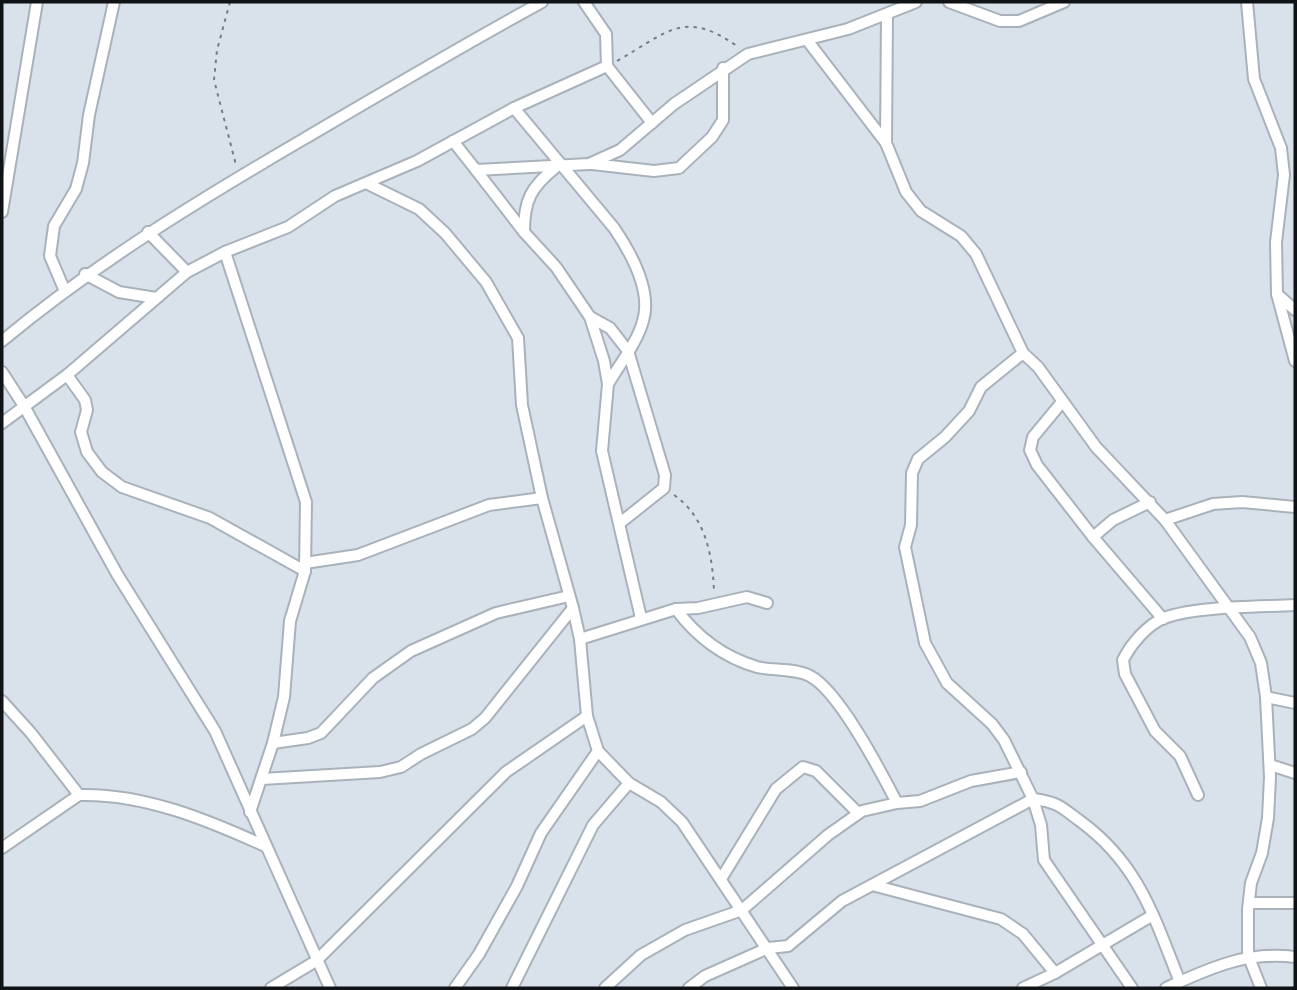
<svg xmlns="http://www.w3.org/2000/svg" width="1297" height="990" font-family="Lato,sans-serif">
<rect width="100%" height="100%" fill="#d9e2eb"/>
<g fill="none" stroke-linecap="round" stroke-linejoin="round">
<g stroke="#a9b2ba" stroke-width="14">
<g id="street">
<path d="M584 2 606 34 607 66 652 123"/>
<path d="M949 2 1000 21H1019L1064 2"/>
<path d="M1247 2 1254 79 1281 148 1284 175 1276 242 1277 294 1295 361"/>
<path d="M807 40 886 143 906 192 921 211 961 236 976 254 1023 353 1038 367 1096 447 1165 520 1250 637 1261 663 1266 697 1270 777 1268 818 1262 853 1251 883 1248 909V955L1261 988"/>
<path d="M514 108 614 228C631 253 652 291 643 321 637 343 619 365 608 384"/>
<path d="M453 141 476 170 589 164 620 150 674 104 748 54 848 29 916 2"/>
<path d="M886 143 887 15"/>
<path d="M592 164 654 171 679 168 712 137 723 120V68"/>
<path d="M476 170 524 232 556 267 590 317 604 361 608 384 602 451 641 618"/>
<path d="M368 184 419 209 445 233 486 282 518 338 522 405 542 498 573 608 580 639 587 716 598 751 629 783 661 802 682 822 793 988"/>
<path d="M2 212 37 2"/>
<path d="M148 232 187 272"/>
<path d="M524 232C524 200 531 187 556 167"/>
<path d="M225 252 306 502 305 571 290 621 284 697 273 743 250 812"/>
<path d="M85 274 119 292 156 298"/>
<path d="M64 289 50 256 54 226 76 189 83 163 89 115 114 2"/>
<path d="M1277 294 1295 310"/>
<path d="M590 317 610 328 628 351 665 475 664 488 620 523"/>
<path d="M2 341C96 263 196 202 302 140 382 93 461 46 542 2"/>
<path d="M1023 353 981 387 969 411 945 437 918 459 912 473 911 525 905 547 925 643 947 683 992 724 1004 740 1033 799 1041 825 1044 860 1132 988"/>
<path d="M2 372 24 406 117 574 215 731 330 988"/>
<path d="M67 375 85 400 87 410 81 432 87 452 102 472 122 487 210 518 305 571"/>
<path d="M1062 402 1033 437 1030 450 1037 465 1093 537"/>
<path d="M2 423 67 375 187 272 225 252 288 227 335 196 417 161 514 108 607 66"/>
<path d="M1150 502 1113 520 1093 537 1163 619"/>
<path d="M1165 520 1213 504 1242 502 1295 507"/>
<path d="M305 563 358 555 489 505 542 498"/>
<path d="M676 609C696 636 723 657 757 667 773 671 795 668 810 676 839 691 881 772 897 803"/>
<path d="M580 639 676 609 698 608 747 597 767 603"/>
<path d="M1266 697 1295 703"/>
<path d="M2 701 31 733 79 795"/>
<path d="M273 743 308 738 321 733 373 678 411 651 496 613 569 596"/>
<path d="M1270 765 1295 773"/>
<path d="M262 779 380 772 401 767 421 754 472 729 485 718 573 608"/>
<path d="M1198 795 1180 756 1155 731 1125 674 1123 660C1131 644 1147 625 1164 618 1195 606 1260 607 1295 605"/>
<path d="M2 848 79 795C143 793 208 820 265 846"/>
<path d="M721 879 776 789 803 767 816 771 858 813"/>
<path d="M872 885 1001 919 1023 934 1055 973"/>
<path d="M1249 903H1295"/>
<path d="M271 988 316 961 506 772 587 716"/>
<path d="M455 988 479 954 517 886 541 833 598 751"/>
<path d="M512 988 593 825 629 783"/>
<path d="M605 988 641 955 685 930 742 910 828 835 862 811 897 803 920 801 971 781 1021 772"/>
<path d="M689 988 705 976 768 948 788 946 842 901 1033 799C1058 802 1061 807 1080 821 1139 864 1154 917 1180 982"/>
<path d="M1023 988 1055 973 1153 915"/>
<path d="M1166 988C1210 968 1246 951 1295 957"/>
</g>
</g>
<g stroke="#767c82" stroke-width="2" stroke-dasharray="3.5 5" stroke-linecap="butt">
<path d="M230 2 217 50 214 80 236 165"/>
<path d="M617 61C668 32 684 9 737 46"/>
<path d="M674 495C706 517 713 557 714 593"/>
</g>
<use href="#street" stroke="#fff" stroke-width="10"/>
</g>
<rect width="1297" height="990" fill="none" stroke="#101316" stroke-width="7"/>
</svg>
